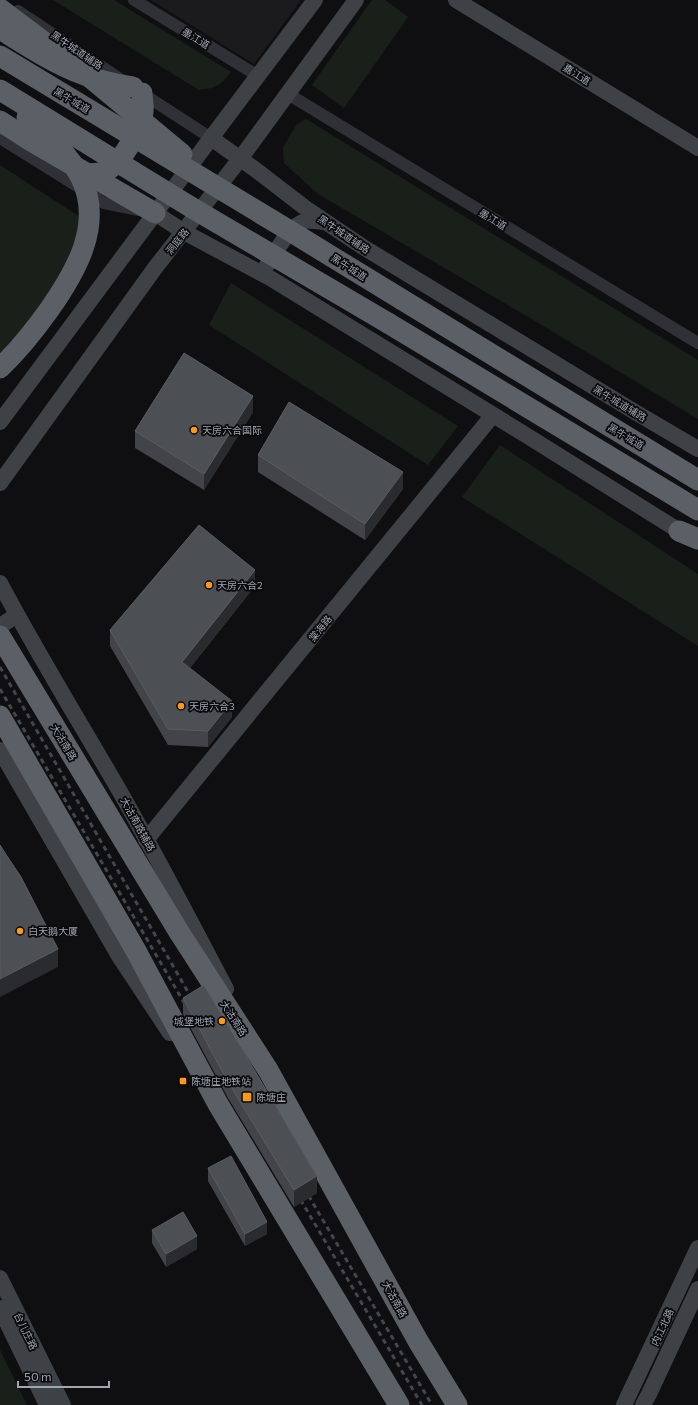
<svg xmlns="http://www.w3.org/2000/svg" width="698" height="1405" font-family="Commissioner,'Noto Sans SC',sans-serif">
<rect width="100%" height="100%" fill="#0f0f11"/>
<path fill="#1b1b1e" d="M151 0H301L254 64Z"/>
<g fill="#192019">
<path d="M53 0H114L231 72C220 86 217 88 199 90Z"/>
<path d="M372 0H385L408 17 344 108 312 85Z"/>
<path d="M306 119 698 360V419L530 318 318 194 284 163 283 147 297 124Z"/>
<path d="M0 165 80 217 76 248 0 378Z"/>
<path d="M231 283 458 426 428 465 209 325Z"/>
<path d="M500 445 698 574V646L462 497Z"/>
<path d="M0 1350 27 1405H0Z"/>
</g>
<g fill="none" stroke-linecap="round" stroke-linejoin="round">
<g stroke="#303136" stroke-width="12">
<path d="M134 0 258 76"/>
<path d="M18 11 123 81"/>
<path d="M140 92 211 138"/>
<path d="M288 94 698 343"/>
<path d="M0 138 104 203 139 210"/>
</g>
<g stroke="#3e4146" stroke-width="16">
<path d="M456 0 698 148"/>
<path d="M211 138 256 170 308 210 363 247 635 412 698 449"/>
<path d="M155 213 184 232 270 278 521 432 689 537"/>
<path d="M267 265C276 252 290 224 306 221 312 220 319 222 325 222"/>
<path d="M0 422 211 138 315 0"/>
<path d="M0 483 155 268 240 159 356 0"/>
<path d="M0 583C37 653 79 721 119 790 156 855 191 922 226 989"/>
<path d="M0 626 17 615"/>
<path d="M0 750 119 956 170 1033"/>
<path d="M146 840 493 415"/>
<path d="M0 1278 63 1405"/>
<path d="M0 1308 47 1405"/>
<path d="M624 1405 698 1248"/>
<path d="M643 1405 649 1394 698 1289"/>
</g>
<g stroke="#5b6067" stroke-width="21">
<path d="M0 29C26 45 53 63 82 74 98 81 116 84 133 87"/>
<path d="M0 121 31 141 155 213"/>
<path d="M88 174C92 173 98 174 103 172 120 167 141 129 143 112 144 106 142 99 142 93"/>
<path d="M401 299 698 480"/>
<path d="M388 323 698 510"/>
<path d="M679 531 698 539"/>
<path d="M0 636 179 932 268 1070 418 1341 457 1405"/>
<path d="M0 716 135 949 218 1104 399 1405"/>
</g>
<g stroke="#43464b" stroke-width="3" stroke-dasharray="5 4" stroke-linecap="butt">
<path d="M0 667 195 1004"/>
<path d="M0 689 189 1011"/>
<path d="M304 1188 432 1405"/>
<path d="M296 1192 422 1405"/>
</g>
<g stroke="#5b6067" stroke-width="21">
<path d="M0 9 81 70 182 154"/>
<path d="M0 56C134 137 268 217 401 299"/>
<path d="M0 90 194 209 388 323"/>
<path d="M0 368C19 350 34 331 49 310 75 273 104 225 81 178 69 154 47 135 27 117"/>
</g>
</g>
<g fill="#424449">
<path d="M253 412 204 490 135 448V431Z"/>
<path d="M258 455 403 489 365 540 258 472Z"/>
<path d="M255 586 190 668 232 717 208 747 168 745 110 646V630Z"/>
<path d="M183 998 317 1193 294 1207 228 1098 183 1014Z"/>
<path d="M208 1168 267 1234 245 1246 208 1181Z"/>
<path d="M152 1230 197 1249 166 1267 152 1243Z"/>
</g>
<g fill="#292b2e">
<path d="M253 396V412L204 490V474Z"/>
<path d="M403 472V489L365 540V524Z"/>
<path d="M255 570V586L182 678V662Z"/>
<path d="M232 701V717L208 747V731Z"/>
<path d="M58 949V967L0 997V979Z"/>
<path d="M317 1176V1193L294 1207V1190Z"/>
<path d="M267 1222V1234L245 1246V1234Z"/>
<path d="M197 1236V1249L166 1267V1254Z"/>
</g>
<g fill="#4c4f54" stroke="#595d63">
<path d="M184 353 253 396 204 474 135 431Z"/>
<path d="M289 402 403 472 365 524 258 455Z"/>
<path d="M199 525 255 570 182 662 232 701 208 731 168 729 110 630Z"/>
<path d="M0 845 7 856 21 877 58 949 0 979Z"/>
<path d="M204 985 317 1176 294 1190 228 1082 183 998Z"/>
<path d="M231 1156 267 1222 245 1234 208 1168Z"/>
<path d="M183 1212 197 1236 166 1254 152 1230Z"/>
</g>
<g fill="#ff9919" stroke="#0a0a0c" stroke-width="1.5">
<circle cx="194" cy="430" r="4"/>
<circle cx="209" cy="585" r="4"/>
<circle cx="181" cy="706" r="4"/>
<circle cx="20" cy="931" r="4"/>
<circle cx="222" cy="1021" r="4"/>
<rect x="179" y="1077" width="8" height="8" rx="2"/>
<rect x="242" y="1092" width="10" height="10" rx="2"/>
</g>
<g text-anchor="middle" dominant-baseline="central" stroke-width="3.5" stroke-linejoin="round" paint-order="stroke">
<g font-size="10" fill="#9fa7b3" stroke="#0a0a0c">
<text transform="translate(196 38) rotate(31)">墨江道</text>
<text transform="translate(77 50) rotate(34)">黑牛城道辅路</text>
<text transform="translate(577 74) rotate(32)">嘉江道</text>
<text transform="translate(72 100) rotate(31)">黑牛城道</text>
<text transform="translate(493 219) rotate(31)">墨江道</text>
<text transform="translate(344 234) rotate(34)">黑牛城道辅路</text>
<text transform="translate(177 241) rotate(-51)">洞庭路</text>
<text transform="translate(349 267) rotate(32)">黑牛城道</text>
<text transform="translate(620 403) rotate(31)">黑牛城道辅路</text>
<text transform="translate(626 436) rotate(31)">黑牛城道</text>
<text transform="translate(320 628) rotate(-51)">棠海路</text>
<text transform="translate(64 742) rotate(59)">大沽南路</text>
<text transform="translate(138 824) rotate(61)">大沽南路辅路</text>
<text transform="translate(234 1018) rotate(57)">大沽南路</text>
<text transform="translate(395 1299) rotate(61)">大沽南路</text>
<text transform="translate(662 1327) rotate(-65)">内江北路</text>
<text transform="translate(26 1331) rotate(64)">台儿庄路</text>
</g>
<g font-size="10" fill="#9fa7b3" stroke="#0a0a0c" text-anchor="start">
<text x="202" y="430">天房六合国际</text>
<text x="217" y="585">天房六合2</text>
<text x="189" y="706">天房六合3</text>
<text x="28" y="931">白天鹅大厦</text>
<text x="214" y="1021" text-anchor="end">城堡地铁</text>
<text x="191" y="1081">陈塘庄地铁站</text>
<text x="256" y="1097">陈塘庄</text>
</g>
</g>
<path d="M18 1381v6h91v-6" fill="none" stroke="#9fa7b3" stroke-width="2"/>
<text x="24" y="1381" font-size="12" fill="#9fa7b3" stroke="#0a0a0c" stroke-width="3" paint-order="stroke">50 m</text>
</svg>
